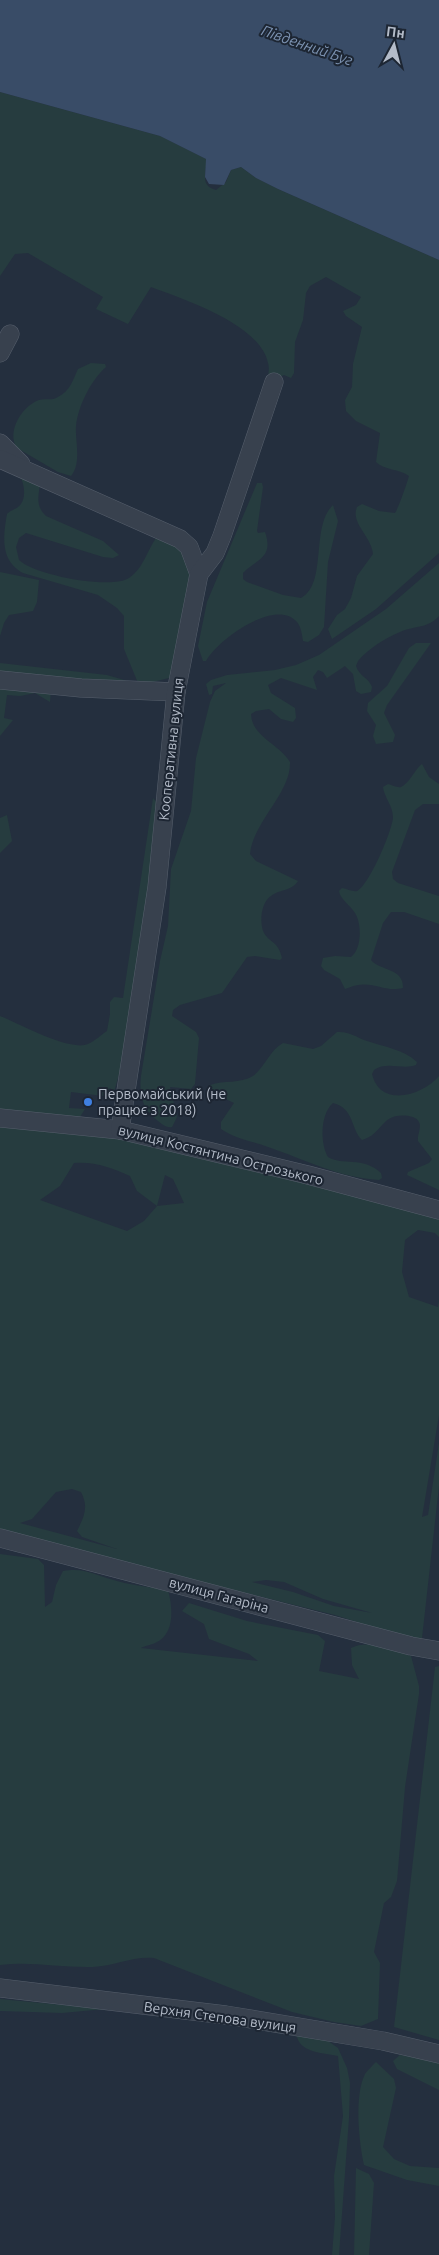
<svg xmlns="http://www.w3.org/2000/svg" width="439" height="2255" font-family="Ubuntu,sans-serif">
<rect width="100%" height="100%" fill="#242f3e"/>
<g fill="#263c3f" fill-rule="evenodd">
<path d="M0 92 160 136 206 159C208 171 198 185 216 190L226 182 231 170 241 167 256 178 278 189 439 260V553L376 609 332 639 328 629 337 615 345 609 351 598 357 576 373 554C372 537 350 523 357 507L362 504 379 511 395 513C399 507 407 483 409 476 400 469 383 470 376 462L380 433 356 421 346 411 345 400 352 387 353 364 362 327 346 316 343 311 356 305 361 297 326 277 310 286 306 293 303 320 295 342 294 373 291 378 284 375 267 382C268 376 270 369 268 363 260 324 183 299 151 287L128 324 96 309 103 297 28 253 15 254 0 276Z"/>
<path d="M91 363 105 364 106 367C91 380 78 406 76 426 75 442 82 463 71 476L58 472 17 448C6 432 22 406 39 400 45 398 52 401 58 397 70 391 73 380 78 369Z"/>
<path d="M19 475 40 485C38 497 36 507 46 516L103 541 119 555 113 558 103 557 26 533 19 538 16 547 19 560C34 575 111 590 129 578 144 568 147 550 157 537L171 536 187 560 192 583 172 675 169 678 145 684 138 683 124 649V616L117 608 98 595 23 573C0 561 3 536 7 514 11 510 14 510 18 507 27 501 25 483 19 475Z"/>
<path d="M257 483H262L263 487 257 531 258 533 265 532C274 558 257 559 243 573V579L247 582 283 595 301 598C328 583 310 527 333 505L338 521 328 562 324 627 319 635 308 642 303 641C302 634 301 627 297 622 276 597 217 640 206 661H203L198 646 207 602Z"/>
<path d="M439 563V616C427 629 416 625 400 632 385 638 368 649 358 661L356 666C359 676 369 678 372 687L371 692 361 694 356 691 353 674 345 666 327 678 323 672 318 670 313 677 317 690 281 678 268 685 271 693 295 708 296 718 293 722 281 719 269 709 256 711 251 714C252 737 279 744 290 762 291 793 253 822 250 854L256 861 298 881C292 891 280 889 271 896 261 902 259 923 264 933 271 944 278 941 282 958L280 960 255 956 247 957 222 993 180 1005 173 1010 172 1016 196 1032 199 1038 195 1084 191 1089 170 1087 177 1117 172 1127C167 1128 163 1125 158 1121 142 1109 139 1095 141 1076L160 961 168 926 171 869 191 811 196 758 210 702 215 691 226 683 213 686 212 694 209 695 206 684 211 680 227 675 275 670 296 665 319 655 386 609Z"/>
<path d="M0 572 39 580 37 602 33 611 9 615 4 623 0 636Z"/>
<path d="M416 643H431L387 705 384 713 395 735 393 742 376 744 373 736 376 725 367 711 368 703 387 686 409 648Z"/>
<path d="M0 663 107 675 124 680 130 686 0 675Z"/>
<path d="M0 684 51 690 50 702 35 693 20 696 7 695 4 718 13 720 0 736Z"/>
<path d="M422 764 429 777 439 784V804H423L415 810 392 872 393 879 398 883 439 896V924L404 912H391L383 923 371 960C380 971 404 968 403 988 380 993 373 977 345 989L340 979 324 970 321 966 323 958 335 956 351 957C362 949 362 924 355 913 350 905 340 899 339 891L342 888C347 889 353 892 357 891 369 886 393 829 393 817 393 806 384 797 383 787L388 784C392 785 397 788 401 787 409 784 415 769 422 764Z"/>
<path d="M153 798 159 805 160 811 122 1064 114 1092 110 1088 103 1096 71 1092 69 1108 85 1109 80 1117 0 1111V1016C18 1023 70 1052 88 1044 95 1041 101 1035 107 1031L110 1014V1002L114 997 123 998Z"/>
<path d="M7 815 12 841 0 853V818Z"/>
<path d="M337 1032C349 1031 356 1037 367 1041 384 1047 403 1049 417 1062L416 1065C403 1070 386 1061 374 1070L372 1074C380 1108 422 1096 439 1076V1190L407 1175 408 1172 429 1163 432 1159 418 1141C417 1135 422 1127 419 1122 417 1118 413 1117 409 1116 380 1112 384 1134 362 1140 350 1128 355 1109 333 1103 320 1114 320 1144 328 1157 342 1166 363 1156 381 1173L382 1178 379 1180C337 1177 306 1160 268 1147 252 1141 235 1139 221 1129V1122L234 1103 209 1091 210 1085C224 1080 240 1084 253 1076 265 1067 270 1050 283 1043L313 1049 321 1046Z"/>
<path d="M0 1124 123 1133 439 1216V1237L435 1233 418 1230 405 1240 402 1272 409 1297 438 1307 439 1299V1415L422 1517 428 1515 439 1443V1486L422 1638 416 1641 335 1615 133 1565 0 1529ZM74 1163C93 1161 113 1168 130 1176L137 1191 157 1206 144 1221 127 1231 40 1200 60 1186ZM165 1175 173 1179 184 1203 157 1206ZM72 1489 81 1492C89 1507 84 1517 77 1531L82 1537 117 1549 20 1523 32 1519 56 1492ZM266 1580 284 1582 323 1599 372 1613 334 1606 293 1592 252 1582Z"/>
<path d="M0 1554 38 1559 44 1565 45 1607 52 1602 56 1585 63 1571C86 1567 96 1576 117 1581 134 1586 152 1587 168 1590 173 1608 175 1635 155 1643 151 1645 144 1646 141 1648L258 1661 249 1654 209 1639 204 1624 182 1611 189 1603 247 1621 318 1635 325 1641 319 1671 359 1679 352 1665 351 1648C368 1639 394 1649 411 1656L419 1686V1694L405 1787 397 1881 391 1897 384 1903 374 1952 380 1963 378 2019 361 2026 334 2022 292 2012 154 1958C133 1956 114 1966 93 1967 62 1968 31 1961 0 1965Z"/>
<path d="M439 1666V2040L394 2027 435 1667Z"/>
<path d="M0 1999 105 2009 62 2013 0 2011Z"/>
<path d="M294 2035 321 2038 328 2041 338 2048 347 2068 350 2083 349 2118 339 2255H332L335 2217 334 2176 343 2116 338 2056C325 2053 301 2053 297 2037Z"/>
<path d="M400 2055 439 2061V2090L397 2069 393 2061Z"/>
<path d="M376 2062 394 2079 396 2088 383 2147 394 2159 410 2166 439 2168V2186L407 2180 364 2165C359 2142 354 2096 365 2074 368 2070 373 2065 376 2062Z"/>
<path d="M356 2168 369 2174 374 2183 369 2255H354Z"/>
</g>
<path fill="#394c67" d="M0 0H439V260L278 189 256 178 241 167 231 170 224 185 209 184 205 177 206 159 160 136 0 92Z"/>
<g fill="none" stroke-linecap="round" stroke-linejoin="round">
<g stroke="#565f6c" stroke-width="19">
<g id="minor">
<path d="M0 353 10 334"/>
<path d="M0 443 21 464"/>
<path d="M0 459 180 539 189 547 199 574"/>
<path d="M0 680 81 688 176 692"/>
<path d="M0 1118 120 1130 308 1175 439 1210"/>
<path d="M120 1130 157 887 176 692 199 574 215 553 222 536 274 382"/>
<path d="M0 1538 411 1646 439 1651"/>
<path d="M0 1988 226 2015 383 2041 439 2054"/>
</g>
</g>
<use href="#minor" stroke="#38414e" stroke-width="18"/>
</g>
<circle fill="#3f7fe0" stroke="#1d2633" stroke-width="2" cx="88" cy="1102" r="5"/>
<g text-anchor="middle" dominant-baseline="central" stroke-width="4" stroke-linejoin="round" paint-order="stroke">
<g font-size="14" fill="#b4bcc9" stroke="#1d2633">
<text transform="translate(171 749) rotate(-84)">Кооперативна вулиця</text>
<text transform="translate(221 1155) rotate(14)">вулиця Костянтина Острозького</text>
<text transform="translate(219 1595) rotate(15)">вулиця Гагаріна</text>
<text transform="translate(220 2017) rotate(8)">Верхня Степова вулиця</text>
</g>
<g font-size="14" fill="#b4bcc9" stroke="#1d2633" text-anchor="start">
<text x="98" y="1094">Первомайський (не<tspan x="98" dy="16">працює з 2018)</tspan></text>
</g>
<g font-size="15" font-style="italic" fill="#7c92b1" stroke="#1d2633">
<text transform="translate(307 45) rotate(19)">Південний Буг</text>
</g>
</g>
<g transform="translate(394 45) rotate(7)" stroke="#1d2633" stroke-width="4" paint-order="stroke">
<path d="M0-4L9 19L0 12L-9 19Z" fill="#b4bcc9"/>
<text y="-8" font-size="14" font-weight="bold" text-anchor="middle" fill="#b4bcc9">Пн</text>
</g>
</svg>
